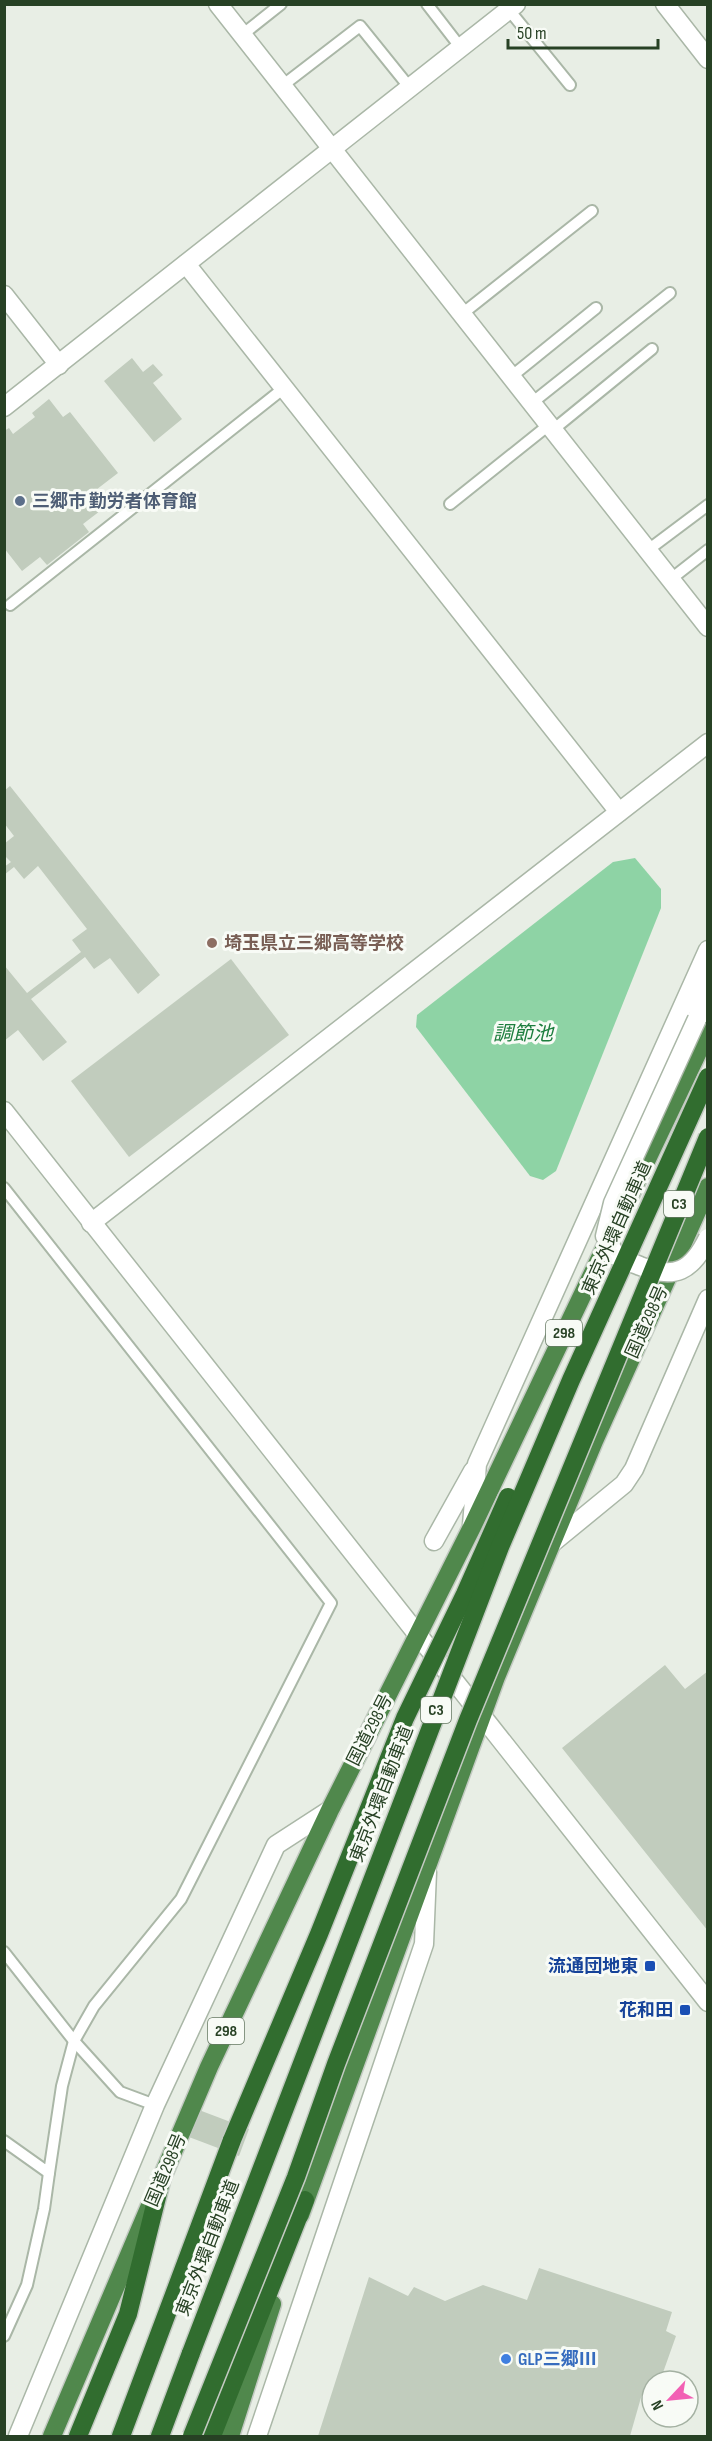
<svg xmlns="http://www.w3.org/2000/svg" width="712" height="2441" font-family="'Sofia Sans Condensed','Noto Sans JP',sans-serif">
<rect width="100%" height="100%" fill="#e8eee5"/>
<path fill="#8ed3a5" d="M635 858 661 889V908L556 1171 543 1180 530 1176 416 1027 417 1015 613 862Z"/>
<g fill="#c1ccbd">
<path d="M132 358 143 372 153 364 163 375 153 383 182 419 154 442 104 381Z"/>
<path d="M49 399 63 417 70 412 118 473 88 496 100 511 83 524 89 532 47 565 40 557 22 571 4 548V431L9 428 13 434 35 417 32 413Z"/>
<path d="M10 786 160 975 138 994 110 958 94 969 85 957 31 999 67 1042 43 1061 18 1030 4 1041V965L27 993 81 952 72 940 87 929 38 866 24 879 14 867 4 875V867L11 862 4 855V844L14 836 4 823V791Z"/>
<path d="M231 959 289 1035 129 1157 71 1081Z"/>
<path d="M665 1665 685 1689 708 1671V1931L562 1748Z"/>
<path d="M199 2110 249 2129 239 2156 189 2137Z"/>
<path d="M539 2268 672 2312 666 2331 676 2336 660 2381H652V2399L642 2394 630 2436H318L369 2277 408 2296 414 2287 445 2301 483 2285 527 2300Z"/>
</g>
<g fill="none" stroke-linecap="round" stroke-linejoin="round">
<g stroke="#aab7a7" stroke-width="14">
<g id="service">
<path d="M427 4 461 48"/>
<path d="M509 10 570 85"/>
<path d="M242 35 281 4"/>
<path d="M282 86 360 26 410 88"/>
<path d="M462 314 592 211"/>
<path d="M512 376 596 308"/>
<path d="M533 402 670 293"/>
<path d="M554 429 652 349"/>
<path d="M450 504 550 424"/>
<path d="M648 550 708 505"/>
<path d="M671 579 708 550"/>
<path d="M10 605 284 388"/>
<path d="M4 1188 331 1603 181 1899 94 2006 74 2041 62 2086 49 2173 4 2141"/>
<path d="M4 1952 74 2041 120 2092 155 2105"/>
<path d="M4 2336 27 2285 44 2209 49 2173"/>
</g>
</g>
<g stroke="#aab7a7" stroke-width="21">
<g id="minor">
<path d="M218 4 708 627"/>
<path d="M665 4 708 59"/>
<path d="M186 264 619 812"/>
<path d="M4 295 59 365"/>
<path d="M4 407 516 4"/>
<path d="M697 1019 704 991 702 965"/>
<path d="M91 1223 708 743"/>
<path d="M472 1525 477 1464 708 950"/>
<path d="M434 1541 473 1471"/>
<path d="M552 1543 624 1484 634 1469 708 1299"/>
<path d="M18 2436 155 2105 276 1845 330 1810"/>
<path d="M257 2436 424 1944 427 1872"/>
</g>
</g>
<g stroke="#aab7a7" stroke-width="21">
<path id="tertiary" d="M4 1111 708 2002"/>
</g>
<g stroke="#c3cac2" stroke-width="21">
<g id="trunk">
<path d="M300 2215 496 1677 594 1441 708 1187"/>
<path d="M52 2436 209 2067 330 1810 472 1527 708 1031"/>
<path d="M230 2436 272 2304"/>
</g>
</g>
<g stroke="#c3cac2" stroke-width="21">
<g id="motorway">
<path d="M78 2436 128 2314 161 2181"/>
<path d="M121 2436 232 2140"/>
<path d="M160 2436 191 2353"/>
<path d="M212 2436 305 2200"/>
</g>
</g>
<use href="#service" stroke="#fff" stroke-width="10"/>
<use href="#minor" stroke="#fff" stroke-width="18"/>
<use href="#tertiary" stroke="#fff" stroke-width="18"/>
<use href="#trunk" stroke="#50884c" stroke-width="18"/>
<use href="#motorway" stroke="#316d2f" stroke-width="18"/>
<g stroke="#aab7a7" stroke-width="21" stroke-linecap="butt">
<path id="minor-bridge" d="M697 1019 613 1203 605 1236C609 1242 613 1253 618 1257 623 1261 633 1263 640 1266 675 1280 692 1271 708 1238"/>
</g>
<g stroke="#c3cac2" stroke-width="21" stroke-linecap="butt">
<g id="motorway-bridge">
<path d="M232 2140 319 1934 405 1718 465 1594 508 1497"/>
<path d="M191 2353 500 1547 571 1380 708 1077"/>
<path d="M192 2436 296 2177 336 2064 468 1720 708 1137"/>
</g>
</g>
<use href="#minor-bridge" stroke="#fff" stroke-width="18"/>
<use href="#motorway-bridge" stroke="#316d2f" stroke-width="18"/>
</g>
<circle fill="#5c6f8a" stroke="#f8fbf6" stroke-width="2" cx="20" cy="501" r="6"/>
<circle fill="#8d6e63" stroke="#f8fbf6" stroke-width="2" cx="212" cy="943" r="6"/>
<g fill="#1a4fb4" stroke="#f8fbf6" stroke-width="2">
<rect x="644" y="1960" width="12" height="12" rx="3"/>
<rect x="679" y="2004" width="12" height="12" rx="3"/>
</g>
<circle fill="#3f7fe0" stroke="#f8fbf6" stroke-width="2" cx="506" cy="2359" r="6"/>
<g text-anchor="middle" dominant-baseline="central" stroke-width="6" stroke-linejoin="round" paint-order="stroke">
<g fill="#f8fbf6" stroke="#667963" stroke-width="1.5">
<rect x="664" y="1191" width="30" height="26" rx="4.5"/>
<rect x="546" y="1320" width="36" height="26" rx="4.5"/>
<rect x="421" y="1697" width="30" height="26" rx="4.5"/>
<rect x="208" y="2018" width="36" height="26" rx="4.5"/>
</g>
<g font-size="16" font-weight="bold" fill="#274124">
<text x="679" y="1204">C3</text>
<text x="564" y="1333">298</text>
<text x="436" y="1710">C3</text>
<text x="226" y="2031">298</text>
</g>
<g font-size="18" font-weight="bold" fill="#4e5e75" stroke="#f8fbf6" text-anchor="start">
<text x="32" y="501">三郷市 勤労者体育館</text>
</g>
<g font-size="18" font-weight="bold" fill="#785e54" stroke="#f8fbf6" text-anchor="start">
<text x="224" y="943">埼玉県立三郷高等学校</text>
</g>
<g font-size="18" fill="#274124" stroke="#f8fbf6">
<text transform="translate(617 1228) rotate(-66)">東京外環自動車道</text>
<text transform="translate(647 1322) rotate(-66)">国道298号</text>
<text transform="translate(370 1730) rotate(-63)">国道298号</text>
<text transform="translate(382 1794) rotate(-69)">東京外環自動車道</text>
<text transform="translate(166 2170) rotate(-67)">国道298号</text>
<text transform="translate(208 2248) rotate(-69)">東京外環自動車道</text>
</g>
<g font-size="18" font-weight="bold" fill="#164399" stroke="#f8fbf6" text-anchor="end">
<text x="638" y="1966">流通団地東</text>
<text x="673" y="2010">花和田</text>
</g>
<g font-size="18" font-weight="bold" fill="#366cbe" stroke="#f8fbf6" text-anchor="start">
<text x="518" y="2359">GLP三郷Ⅲ</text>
</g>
<g font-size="20" font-style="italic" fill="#1d7e3e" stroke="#f8fbf6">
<text x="523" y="1034">調節池</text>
</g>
</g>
<rect width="712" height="2441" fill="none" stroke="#274124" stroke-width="12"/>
<g transform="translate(670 2399) rotate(244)"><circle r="28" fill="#f8fbf6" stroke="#a4b1a2" stroke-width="1.5"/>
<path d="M0-4.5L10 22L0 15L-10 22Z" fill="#f260b4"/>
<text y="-9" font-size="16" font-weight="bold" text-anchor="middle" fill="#274124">N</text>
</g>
<path d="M508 39v9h150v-9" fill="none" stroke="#274124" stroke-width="3"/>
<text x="517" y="39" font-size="18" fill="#274124" stroke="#f8fbf6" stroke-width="4.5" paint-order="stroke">50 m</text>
</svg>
